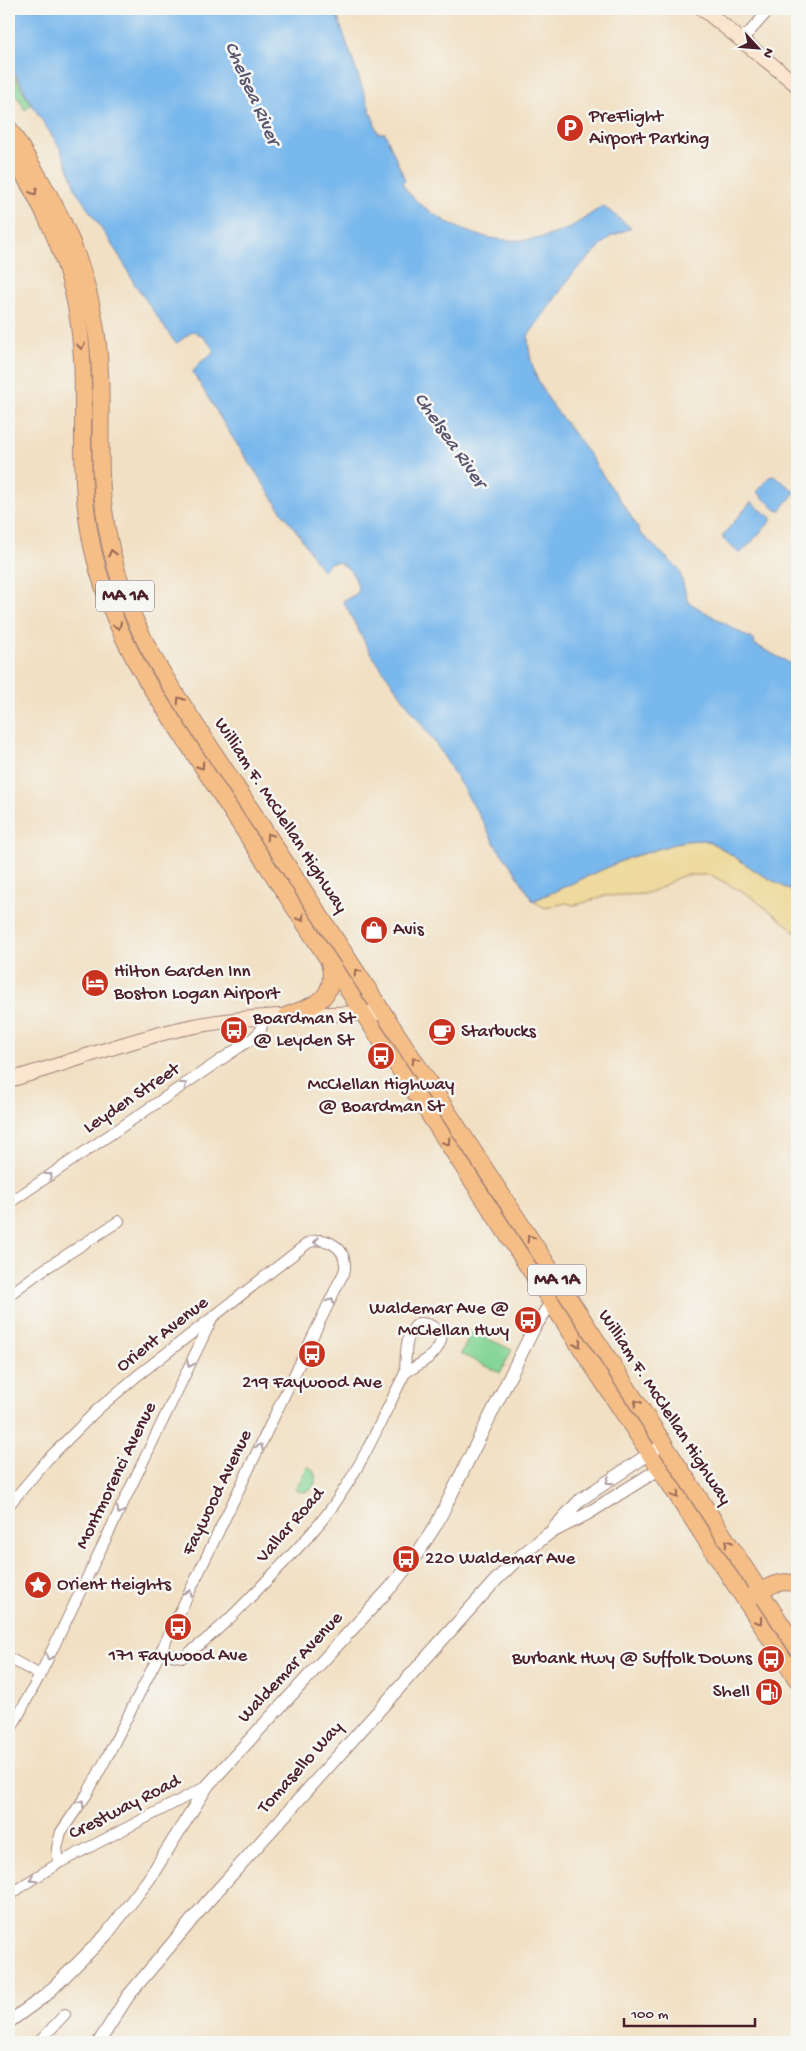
<svg xmlns="http://www.w3.org/2000/svg" width="806" height="2051" font-family="'Gochi Hand',sans-serif">
<rect width="100%" height="100%" fill="#f6f6f2"/>
<filter id="ink" filterUnits="userSpaceOnUse"><feTurbulence type="fractalNoise" baseFrequency=".02" numOctaves="2"/><feDisplacementMap in="SourceGraphic" scale="10" xChannelSelector="R" yChannelSelector="G"/><feConvolveMatrix kernelMatrix="1 2 1 2 8 2 1 2 1" color-interpolation-filters="sRGB"/></filter>
<filter id="wash" filterUnits="userSpaceOnUse"><feTurbulence type="fractalNoise" baseFrequency=".0096" numOctaves="4" result="noise"/><feDisplacementMap in="SourceGraphic" scale="20" xChannelSelector="R" yChannelSelector="G"/><feGaussianBlur stdDeviation="1.12" result="paint"/><feColorMatrix in="noise" values="0 0 0 0 0 0 0 0 0 0 0 0 0 0 0 0 0 1.4 0 .05"/><feComposite in="paint" operator="in"/></filter>
<g filter="url(#wash)">
<rect width="100%" height="100%" fill="#f1e0c3"/>
<g fill="#86d697" stroke="#687a61">
<path d="M9 66 31 105 25 110 9 81Z"/>
<path d="M472 1331 512 1350 500 1373 461 1354Z"/>
<path d="M308 1466C324 1477 312 1498 295 1490Z"/>
</g>
<path fill="#eeda9e" stroke="#9c7c64" d="M704 840 718 846 759 873 797 894V935L793 929 750 896 711 875H685L675 879 660 888 644 894 604 896 580 904 574 905 566 903 545 908 533 901 628 858 684 841Z"/>
<g fill="#79b8ec" stroke="#626c8c">
<path d="M9 9H335L378 133H385L405 180 402 183C410 198 427 210 442 219 479 242 527 248 567 229 580 222 590 214 603 206L631 228 610 237 574 272 528 336C529 384 557 410 584 447 594 461 603 477 614 491 620 500 638 525 640 533L679 569 688 602 755 641 754 644 797 667V894L759 873 718 846 705 840 684 841 628 858 533 901 514 870 496 846 479 815 440 750 370 652 343 601 358 593C359 579 350 568 338 562L330 563 322 571 298 533 284 515 229 432 195 376 193 372C200 359 206 361 214 351 211 344 201 334 193 331L177 343 174 341 134 283 120 257 75 189 73 179 60 148 32 105 9 61Z"/>
<path d="M774 475 795 492 780 511 776 510 757 492 770 476Z"/>
<path d="M751 502 771 518V521L740 554 723 539V535Z"/>
</g>
</g>
<g filter="url(#ink)">
<g fill="none" stroke-linecap="round" stroke-linejoin="round">
<g stroke="#9e8077" stroke-width="12">
<g id="minor">
<path d="M742 40 770 9"/>
<path d="M9 1203 253 1038 261 1030 264 1017"/>
<path d="M9 1295 40 1272 119 1221"/>
<path d="M419 1323C430 1323 435 1327 442 1335 440 1355 421 1363 405 1373 406 1356 404 1333 419 1323Z"/>
<path d="M9 1505 47 1460 98 1409 137 1376 308 1243C324 1235 344 1246 345 1264 346 1270 343 1275 340 1280L160 1653 105 1761 87 1794 61 1832 57 1848 59 1863"/>
<path d="M160 1653 183 1657C217 1634 244 1604 272 1575 297 1549 322 1524 341 1494 366 1457 384 1414 405 1373"/>
<path d="M9 1658 40 1675"/>
<path d="M9 1733 40 1675 211 1321"/>
<path d="M9 1896 25 1884 59 1863 207 1786"/>
<path d="M39 2042 65 2014"/>
</g>
</g>
<g stroke="#9e8077" stroke-width="14">
<g id="tertiary">
<path d="M553 1529 580 1500 655 1450"/>
<path d="M9 2022 46 1995 106 1935 149 1879 208 1785 391 1587 417 1554 436 1525 534 1328 551 1303"/>
<path d="M99 2042 128 1996 207 1902 495 1581 521 1556 548 1534 587 1514 659 1469"/>
</g>
</g>
<g stroke="#9e8077" stroke-width="16">
<g id="secondary">
<path d="M703 9 797 85"/>
<path d="M9 1080C66 1064 122 1042 180 1029 247 1014 316 1014 384 1013"/>
</g>
</g>
<g stroke="#9e8077" stroke-width="18">
<g id="trunk">
<path d="M9 128C50 193 82 246 95 324 104 374 99 424 101 475 104 551 129 621 170 685L797 1648"/>
<path d="M9 151C40 199 65 249 76 306 87 365 81 424 84 483 87 555 111 622 148 683L797 1680"/>
<path d="M287 1015C315 1006 338 998 329 962"/>
<path d="M751 1597C766 1588 779 1578 797 1584"/>
</g>
</g>
<use href="#minor" stroke="#fff" stroke-width="10"/>
<use href="#tertiary" stroke="#fff" stroke-width="12"/>
<use href="#secondary" stroke="#fbe5cf" stroke-width="14"/>
<use href="#trunk" stroke="#f6be87" stroke-width="16"/>
</g>
<defs><path id="oneway-chevron" d="M-2-3.5L2.5 0L-2 3.5" fill="none" stroke-width="1.6" stroke-linecap="round" stroke-linejoin="round" transform="scale(1.25)"/></defs>
<g stroke="#976754">
<use href="#oneway-chevron" transform="translate(34 192) rotate(61)"/>
<use href="#oneway-chevron" transform="translate(81 346) rotate(84)"/>
<use href="#oneway-chevron" transform="translate(112 553) rotate(-104)"/>
<use href="#oneway-chevron" transform="translate(118 626) rotate(67)"/>
<use href="#oneway-chevron" transform="translate(180 700) rotate(-123)"/>
<use href="#oneway-chevron" transform="translate(201 766) rotate(57)"/>
<use href="#oneway-chevron" transform="translate(269 836) rotate(-123)"/>
<use href="#oneway-chevron" transform="translate(301 918) rotate(57)"/>
<use href="#oneway-chevron" transform="translate(357 972) rotate(-123)"/>
<use href="#oneway-chevron" transform="translate(415 1060) rotate(-123)"/>
<use href="#oneway-chevron" transform="translate(447 1142) rotate(57)"/>
<use href="#oneway-chevron" transform="translate(530 1238) rotate(-123)"/>
<use href="#oneway-chevron" transform="translate(578 1344) rotate(57)"/>
<use href="#oneway-chevron" transform="translate(637 1403) rotate(-123)"/>
<use href="#oneway-chevron" transform="translate(676 1495) rotate(57)"/>
<use href="#oneway-chevron" transform="translate(728 1543) rotate(-123)"/>
<use href="#oneway-chevron" transform="translate(759 1621) rotate(57)"/>
</g>
<g stroke="#ae9aa0">
<use href="#oneway-chevron" transform="translate(184 1085) rotate(-34)"/>
<use href="#oneway-chevron" transform="translate(49 1176) rotate(-34)"/>
<use href="#oneway-chevron" transform="translate(317 1242) rotate(171)"/>
<use href="#oneway-chevron" transform="translate(331 1301) rotate(-65)"/>
<use href="#oneway-chevron" transform="translate(190 1364) rotate(115)"/>
<use href="#oneway-chevron" transform="translate(260 1447) rotate(-64)"/>
<use href="#oneway-chevron" transform="translate(609 1481) rotate(146)"/>
<use href="#oneway-chevron" transform="translate(120 1511) rotate(116)"/>
<use href="#oneway-chevron" transform="translate(189 1593) rotate(-64)"/>
<use href="#oneway-chevron" transform="translate(49 1657) rotate(116)"/>
<use href="#oneway-chevron" transform="translate(81 1803) rotate(-56)"/>
<use href="#oneway-chevron" transform="translate(33 1879) rotate(149)"/>
</g>
</g>
<defs>
<g id="parking-disc" transform="scale(1.4375)"><circle r="9.5" fill="#c8321e" stroke="#f6f6f2"/><path d="M-3.5-5.5H1a3.5 3.5 0 0 1 0 7H-1V5.5H-3.5ZM-1-3.4V-.6H.8a1.4 1.4 0 0 0 0-2.8Z" fill="#fff"/></g>
<g id="shop-disc" transform="scale(1.4375)"><circle r="9.5" fill="#c8321e" stroke="#f6f6f2"/><path d="M-5-2.5h2.3a2.7 3.5 0 0 1 5.4 0H5L5.5 6h-11ZM-1.5-2.5h3a1.5 2.3 0 0 0-3 0Z" fill="#fff"/></g>
<g id="hotel-disc" transform="scale(1.4375)"><circle r="9.5" fill="#c8321e" stroke="#f6f6f2"/><path d="M-6-4.5h1.5V1H6V5H4.5V3h-9V5H-6ZM-4 0a1.8 1.8 0 1 1 3.6 0ZM.5 0V-2.5h3Q6-2.5 6 0Z" fill="#fff"/></g>
<g id="bus-disc" transform="scale(1.4375)"><circle r="9.5" fill="#c8321e" stroke="#f6f6f2"/><path d="M-5-6H5V4H4V6H2V4H-2V6H-4V4H-5ZM-3.5-4V0h7V-4ZM-3.5 1.2v1.5H-2V1.2ZM2 1.2v1.5H3.5V1.2Z" fill="#fff"/></g>
<g id="cafe-disc" transform="scale(1.4375)"><circle r="9.5" fill="#c8321e" stroke="#f6f6f2"/><path d="M-5.5-4.5H6V0H3Q3 3.5 0 3.5H-2.5Q-5.5 3.5-5.5 0ZM3-3.2v2h1.7v-2ZM-6 4.5H4V6H-6Z" fill="#fff"/></g>
<g id="sight-disc" transform="scale(1.4375)"><circle r="9.5" fill="#c8321e" stroke="#f6f6f2"/><path d="M0-6L1.8-2.2L6-1.7L2.9 1.2L3.7 5.4L0 3.3L-3.7 5.4L-2.9 1.2L-6-1.7L-1.8-2.2Z" fill="#fff"/></g>
<g id="fuel-disc" transform="scale(1.4375)"><circle r="9.5" fill="#c8321e" stroke="#f6f6f2"/><path d="M-5.5-6h7V0h2V4h1.3V-2.5L3-4.5l.8-.8L6-3V5H2.5V1h-1V6h-7ZM-4.2-4.7v3.2H.2V-4.7Z" fill="#fff"/></g>
</defs>
<g fill-rule="evenodd">
<use href="#parking-disc" x="570" y="128"/>
<use href="#shop-disc" x="374" y="930"/>
<use href="#hotel-disc" x="95" y="983"/>
<use href="#bus-disc" x="234" y="1030"/>
<use href="#cafe-disc" x="442" y="1032"/>
<use href="#bus-disc" x="381" y="1056"/>
<use href="#bus-disc" x="528" y="1320"/>
<use href="#bus-disc" x="312" y="1354"/>
<use href="#bus-disc" x="406" y="1559"/>
<use href="#sight-disc" x="38" y="1585"/>
<use href="#bus-disc" x="178" y="1627"/>
<use href="#bus-disc" x="771" y="1659"/>
<use href="#fuel-disc" x="769" y="1692"/>
</g>
<g text-anchor="middle" dominant-baseline="central" stroke-width="5" stroke-linejoin="round" paint-order="stroke">
<g fill="#f6f6f2" stroke="#7e6067" stroke-width="1">
<rect x="96" y="580.5" width="58" height="31" rx="4"/>
<rect x="528" y="1264.5" width="58" height="31" rx="4"/>
</g>
<g font-size="18" font-weight="bold" fill="#4a1f2b">
<text x="125" y="596">MA 1A</text>
<text x="557" y="1280">MA 1A</text>
</g>
<g font-size="19" fill="#4a1f2b" stroke="#f6f6f2" text-anchor="start">
<text x="589" y="117">PreFlight<tspan x="589" dy="22">Airport Parking</tspan></text>
<text x="393" y="930">Avis</text>
<text x="114" y="972">Hilton Garden Inn<tspan x="114" dy="22">Boston Logan Airport</tspan></text>
<text x="253" y="1019">Boardman St<tspan x="253" dy="22">@ Leyden St</tspan></text>
<text x="461" y="1032">Starbucks</text>
<text x="381" y="1085" text-anchor="middle">McClellan Highway<tspan x="381" dy="22">@ Boardman St</tspan></text>
<text x="509" y="1309" text-anchor="end">Waldemar Ave @<tspan x="509" dy="22">McClellan Hwy</tspan></text>
<text x="312" y="1383" text-anchor="middle">219 Faywood Ave</text>
<text x="425" y="1559">220 Waldemar Ave</text>
<text x="57" y="1585">Orient Heights</text>
<text x="178" y="1656" text-anchor="middle">171 Faywood Ave</text>
<text x="752" y="1659" text-anchor="end">Burbank Hwy @ Suffolk Downs</text>
<text x="750" y="1692" text-anchor="end">Shell</text>
</g>
<g font-size="19" fill="#4a1f2b" stroke="#f6f6f2">
<text transform="translate(280 816) rotate(57)">William F. McClellan Highway</text>
<text transform="translate(132 1099) rotate(-34)">Leyden Street</text>
<text transform="translate(163 1335) rotate(-38)">Orient Avenue</text>
<text transform="translate(664 1408) rotate(57)">William F. McClellan Highway</text>
<text transform="translate(117 1476) rotate(-64)">Montmorenci Avenue</text>
<text transform="translate(218 1493) rotate(-64)">Faywood Avenue</text>
<text transform="translate(291 1526) rotate(-49)">Vallar Road</text>
<text transform="translate(291 1668) rotate(-47)">Waldemar Avenue</text>
<text transform="translate(301 1768) rotate(-48)">Tomasello Way</text>
<text transform="translate(125 1808) rotate(-27)">Crestway Road</text>
</g>
<g font-size="20" font-style="italic" fill="#5a556f" stroke="#f6f6f2">
<text transform="translate(251 94) rotate(66)">Chelsea River</text>
<text transform="translate(449 441) rotate(55)">Chelsea River</text>
</g>
</g>
<rect width="806" height="2051" fill="none" stroke="#f6f6f2" stroke-width="30"/>
<g transform="translate(758 48) rotate(116)" stroke="#f6f6f2" stroke-width="4" paint-order="stroke">
<path d="M0-4L9 19L0 12L-9 19Z" fill="#4a1f2b"/>
<text y="-8" font-size="14" font-weight="bold" text-anchor="middle" fill="#4a1f2b">N</text>
</g>
<path d="M624 2018v8h131v-8" fill="none" stroke="#4a1f2b" stroke-width="2.5"/>
<text x="631" y="2018" font-size="15" fill="#4a1f2b" stroke="#f6f6f2" stroke-width="4" paint-order="stroke">100 m</text>
</svg>
